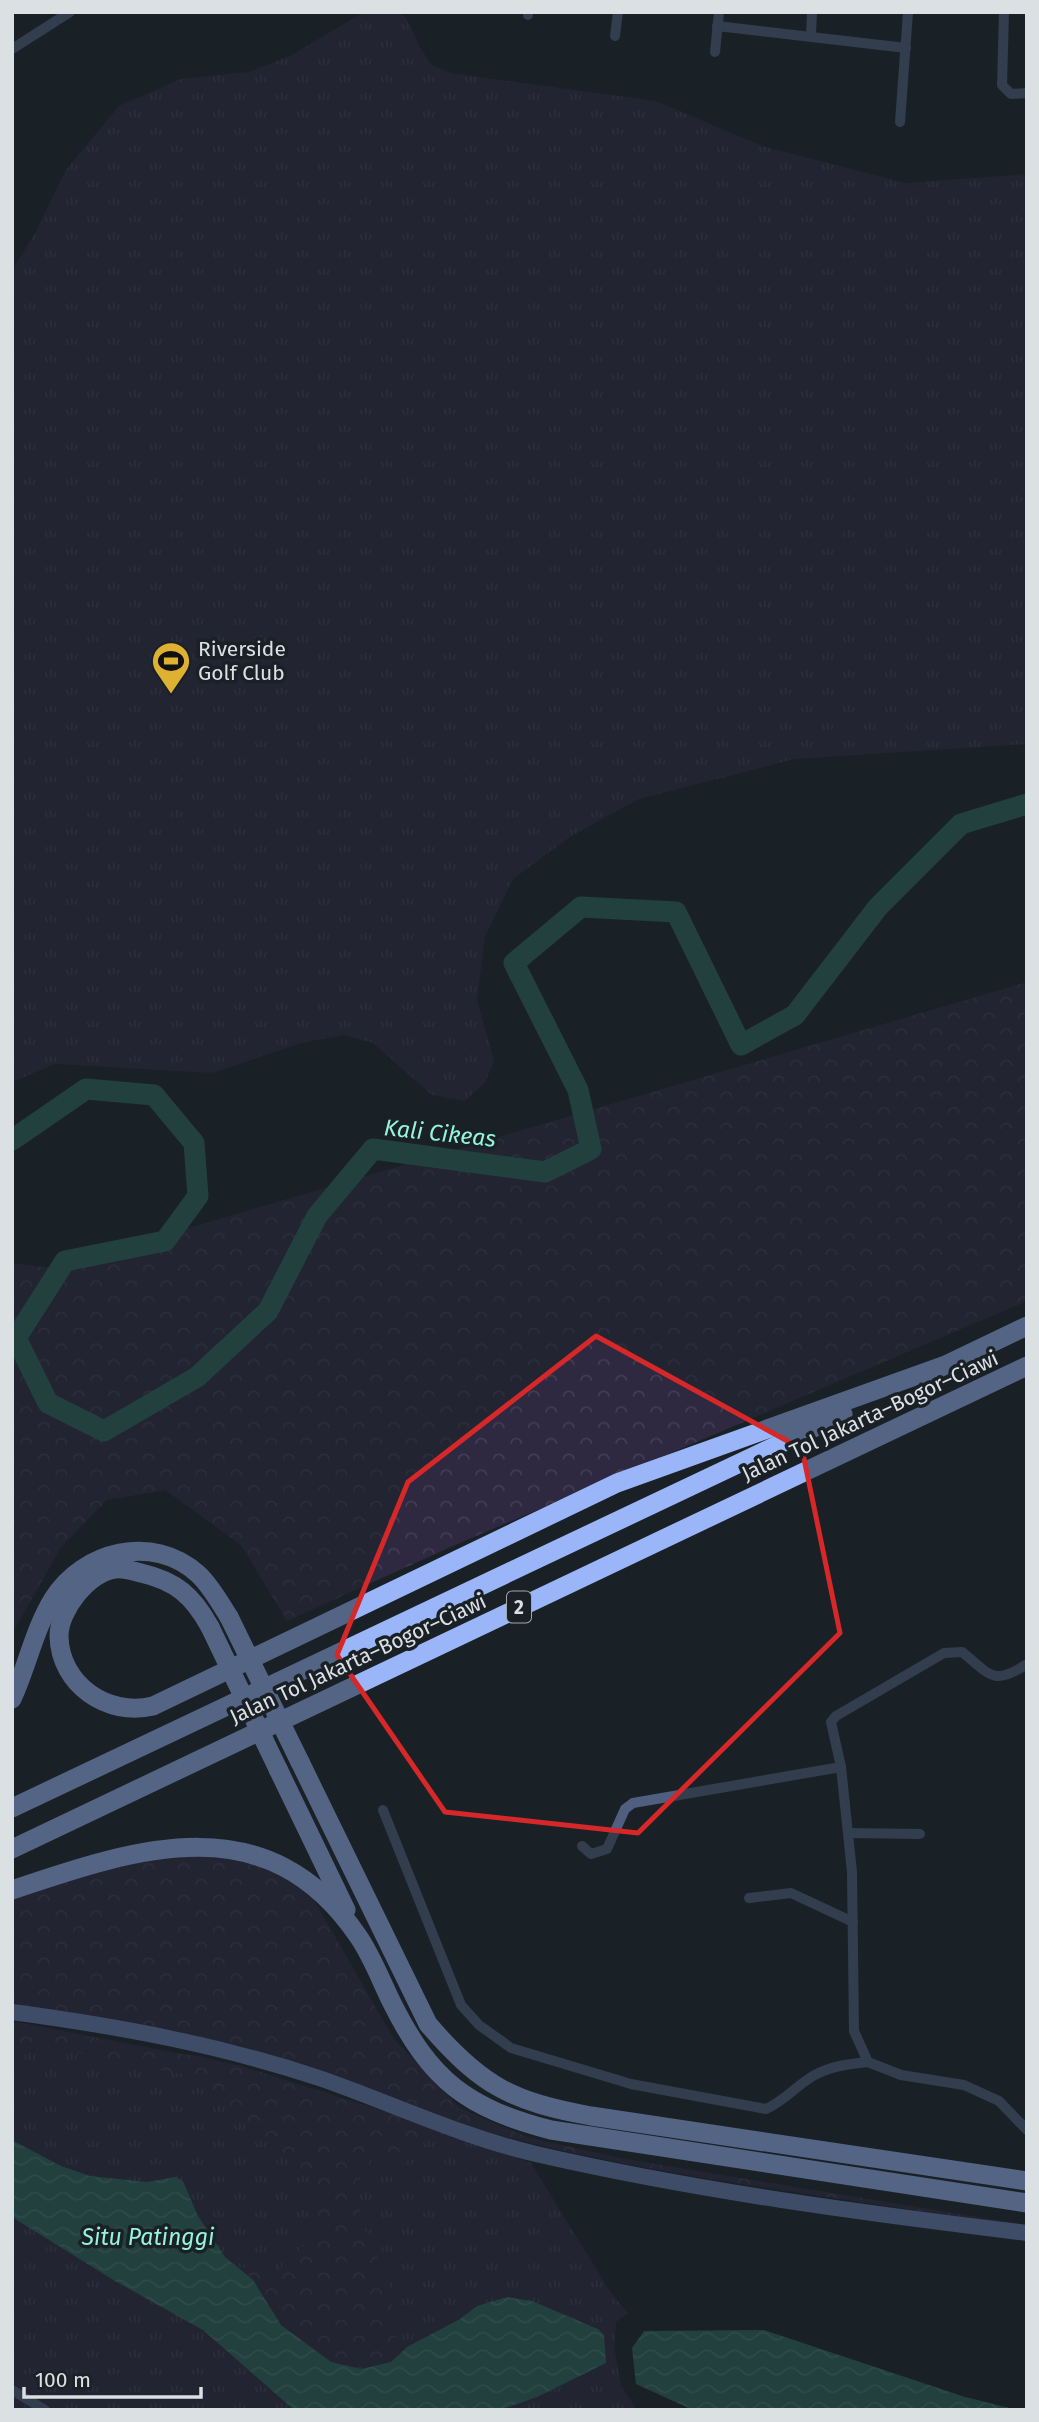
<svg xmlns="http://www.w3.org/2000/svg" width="1039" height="2422" font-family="'Fira Sans',sans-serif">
<defs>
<pattern id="grass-tufts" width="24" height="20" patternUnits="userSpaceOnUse" patternTransform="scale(1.75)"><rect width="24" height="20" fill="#2e2840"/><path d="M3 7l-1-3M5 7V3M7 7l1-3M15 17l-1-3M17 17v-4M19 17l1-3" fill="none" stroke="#423d52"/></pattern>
<pattern id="forest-crowns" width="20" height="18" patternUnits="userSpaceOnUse" patternTransform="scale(1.75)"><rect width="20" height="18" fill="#2e2840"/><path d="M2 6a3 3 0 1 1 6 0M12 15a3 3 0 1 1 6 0" fill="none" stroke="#423d52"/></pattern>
<pattern id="water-waves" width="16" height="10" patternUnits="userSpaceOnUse" patternTransform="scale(1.75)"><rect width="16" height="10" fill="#2d675b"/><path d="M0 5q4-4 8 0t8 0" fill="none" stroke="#4b7c72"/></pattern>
</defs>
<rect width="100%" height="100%" fill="#1a2126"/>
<g fill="url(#grass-tufts)">
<path d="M364 12H399L406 18 421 49 432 65 450 73 656 101 762 146 905 183 1027 174V744L795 759 639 799 571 836 513 879 485 936 477 1000 494 1061 485 1082 465 1101 432 1095 373 1043 344 1035 301 1043 212 1073 55 1064 12 1082V270L34 235 66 170 119 106 181 79 248 72 290 56Z"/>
<path d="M12 2021 238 2065 431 2126 531 2163 611 2293 628 2313 616 2322 614 2346 621 2386 637 2410H12Z"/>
</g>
<g fill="url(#forest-crowns)">
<path d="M1027 982V1301L455 1545 287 1621 241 1545 165 1490 107 1500 61 1547 12 1634V1263L52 1268Z"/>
<path d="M185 1853 253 1858 311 1895 394 2039 460 2108 527 2137 625 2159 1027 2225V2228C858 2199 688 2182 522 2141 441 2121 366 2086 287 2060 199 2031 104 2021 12 2008V1893L96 1869Z"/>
<path d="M12 2022 120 2045 204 2057 459 2133 421 2138 405 2165 376 2150 357 2185 361 2220 387 2279 399 2352 391 2362 361 2369 348 2368 316 2354 281 2325 261 2291 232 2265 274 2275 316 2234 314 2179 194 2075 123 2065 61 2048 12 2044Z"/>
</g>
<g fill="url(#water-waves)">
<path d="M12 2140 61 2166 90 2176 147 2182 176 2177 183 2181 198 2216 225 2257 253 2280 281 2325 331 2362 361 2369 391 2362 407 2347 460 2319 477 2306 507 2297 532 2301 598 2329 604 2335 606 2363 537 2397 500 2410H294L203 2330 115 2281 12 2217Z"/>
<path d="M764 2330 965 2397 1018 2410H693L636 2384 632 2348 644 2331Z"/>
</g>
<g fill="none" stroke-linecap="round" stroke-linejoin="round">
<path stroke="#2d675b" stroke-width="21" d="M12 1140 86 1089 154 1095 194 1143 198 1196 165 1241 65 1261 16 1338 48 1403 104 1431 197 1377 268 1311 317 1216 373 1149 545 1172 591 1149 578 1090 514 963 581 907 676 912 741 1045 795 1015 878 907 961 824 1027 804"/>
<g stroke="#505f7f" stroke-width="10">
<path d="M528 12V15"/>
<path d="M1004 12 1002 85 1011 94 1027 93"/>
<path d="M717 26 906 48"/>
<path d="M811 35 812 12"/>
<path d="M615 36 618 12"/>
<path d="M12 49 70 12"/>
<path d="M715 52 719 12"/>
<path d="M900 122 908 12"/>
<path d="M1027 1664C992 1687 990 1674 962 1652L944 1653 836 1716 831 1722 841 1767 852 1872 854 2031 868 2062 901 2075 964 2085 999 2101 1027 2130"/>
<path d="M383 1810 461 2005 479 2025 511 2048 631 2084 766 2109C784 2101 796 2086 813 2076 830 2066 849 2064 868 2062"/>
<path d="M848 1833 920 1834"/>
<path d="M582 1846 591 1854 607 1849 625 1809 633 1803 841 1767"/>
<path d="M749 1898 791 1893 853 1922"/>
<path d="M12 2390 45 2410"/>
</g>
<path stroke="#6b81b6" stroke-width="16" d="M12 2012C117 2026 221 2045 322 2079 393 2104 463 2137 536 2154 697 2191 863 2213 1027 2233"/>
<g stroke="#9ab6f8" stroke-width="19">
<path d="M933 1371 1027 1326"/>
<path d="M210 1627C193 1596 176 1581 141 1573 133 1571 123 1568 115 1569 88 1573 59 1610 59 1636 60 1685 108 1717 153 1706L617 1483 943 1366"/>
<path d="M12 1699C27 1667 34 1630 53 1599 83 1551 153 1533 198 1574 211 1586 220 1603 229 1617"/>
<path d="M300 1762 428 2024C481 2086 513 2102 591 2116L1027 2181"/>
<path d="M278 1769 346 1910"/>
<path d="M12 1808 843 1414"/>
<path d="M12 1849 1027 1366"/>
<path d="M12 1890C139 1847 268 1804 358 1936 372 1956 381 1981 392 2003 431 2081 467 2108 551 2130L1027 2203"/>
</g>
<g stroke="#9ab6f8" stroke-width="19">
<path d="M229 1617 300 1762"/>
<path d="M210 1627 278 1769"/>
</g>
</g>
<path d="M0 0H1039V2422H0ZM596 1336 802 1449 840 1633 638 1833 445 1812 337 1655 408 1482Z" fill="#1a2126" fill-opacity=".55" fill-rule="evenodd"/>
<path fill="none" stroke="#d62828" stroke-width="5" stroke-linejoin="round" d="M596 1336 802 1449 840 1633 638 1833 445 1812 337 1655 408 1482Z"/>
<defs>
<g id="stadium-pin" transform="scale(2.0125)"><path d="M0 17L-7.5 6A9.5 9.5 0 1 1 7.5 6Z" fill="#deb133" stroke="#1a2126"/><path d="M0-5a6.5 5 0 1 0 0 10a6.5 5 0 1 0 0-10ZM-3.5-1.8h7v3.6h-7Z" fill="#111"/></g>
</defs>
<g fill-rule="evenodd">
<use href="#stadium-pin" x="171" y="661"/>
</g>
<g text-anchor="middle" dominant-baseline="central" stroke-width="7" stroke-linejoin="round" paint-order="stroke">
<rect fill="#1a2126" stroke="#a1a7aa" stroke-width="2" x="507" y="1591.5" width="24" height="31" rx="5"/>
<g font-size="19" font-weight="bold" fill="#dbe0e3">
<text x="519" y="1607">2</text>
</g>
<g font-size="21" fill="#dbe0e3" stroke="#1a2126" text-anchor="start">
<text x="198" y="649">Riverside<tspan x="198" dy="24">Golf Club</tspan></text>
</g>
<g font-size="21" fill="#dbe0e3" stroke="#1a2126">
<text transform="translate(870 1416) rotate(-25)">Jalan Tol Jakarta–Bogor–Ciawi</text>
<text transform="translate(358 1659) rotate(-25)">Jalan Tol Jakarta–Bogor–Ciawi</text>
</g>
<g font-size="23" font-style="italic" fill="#96f3dd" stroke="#1a2126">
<text transform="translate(440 1133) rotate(6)">Kali Cikeas</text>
<text x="148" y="2237">Situ Patinggi</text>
</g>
</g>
<rect width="1039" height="2422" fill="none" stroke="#dbe0e3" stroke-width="28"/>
<path d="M24 2387v10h177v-10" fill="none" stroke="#dbe0e3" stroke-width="3.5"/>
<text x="35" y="2387" font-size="21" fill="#dbe0e3" stroke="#1a2126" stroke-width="5" paint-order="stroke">100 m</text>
</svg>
